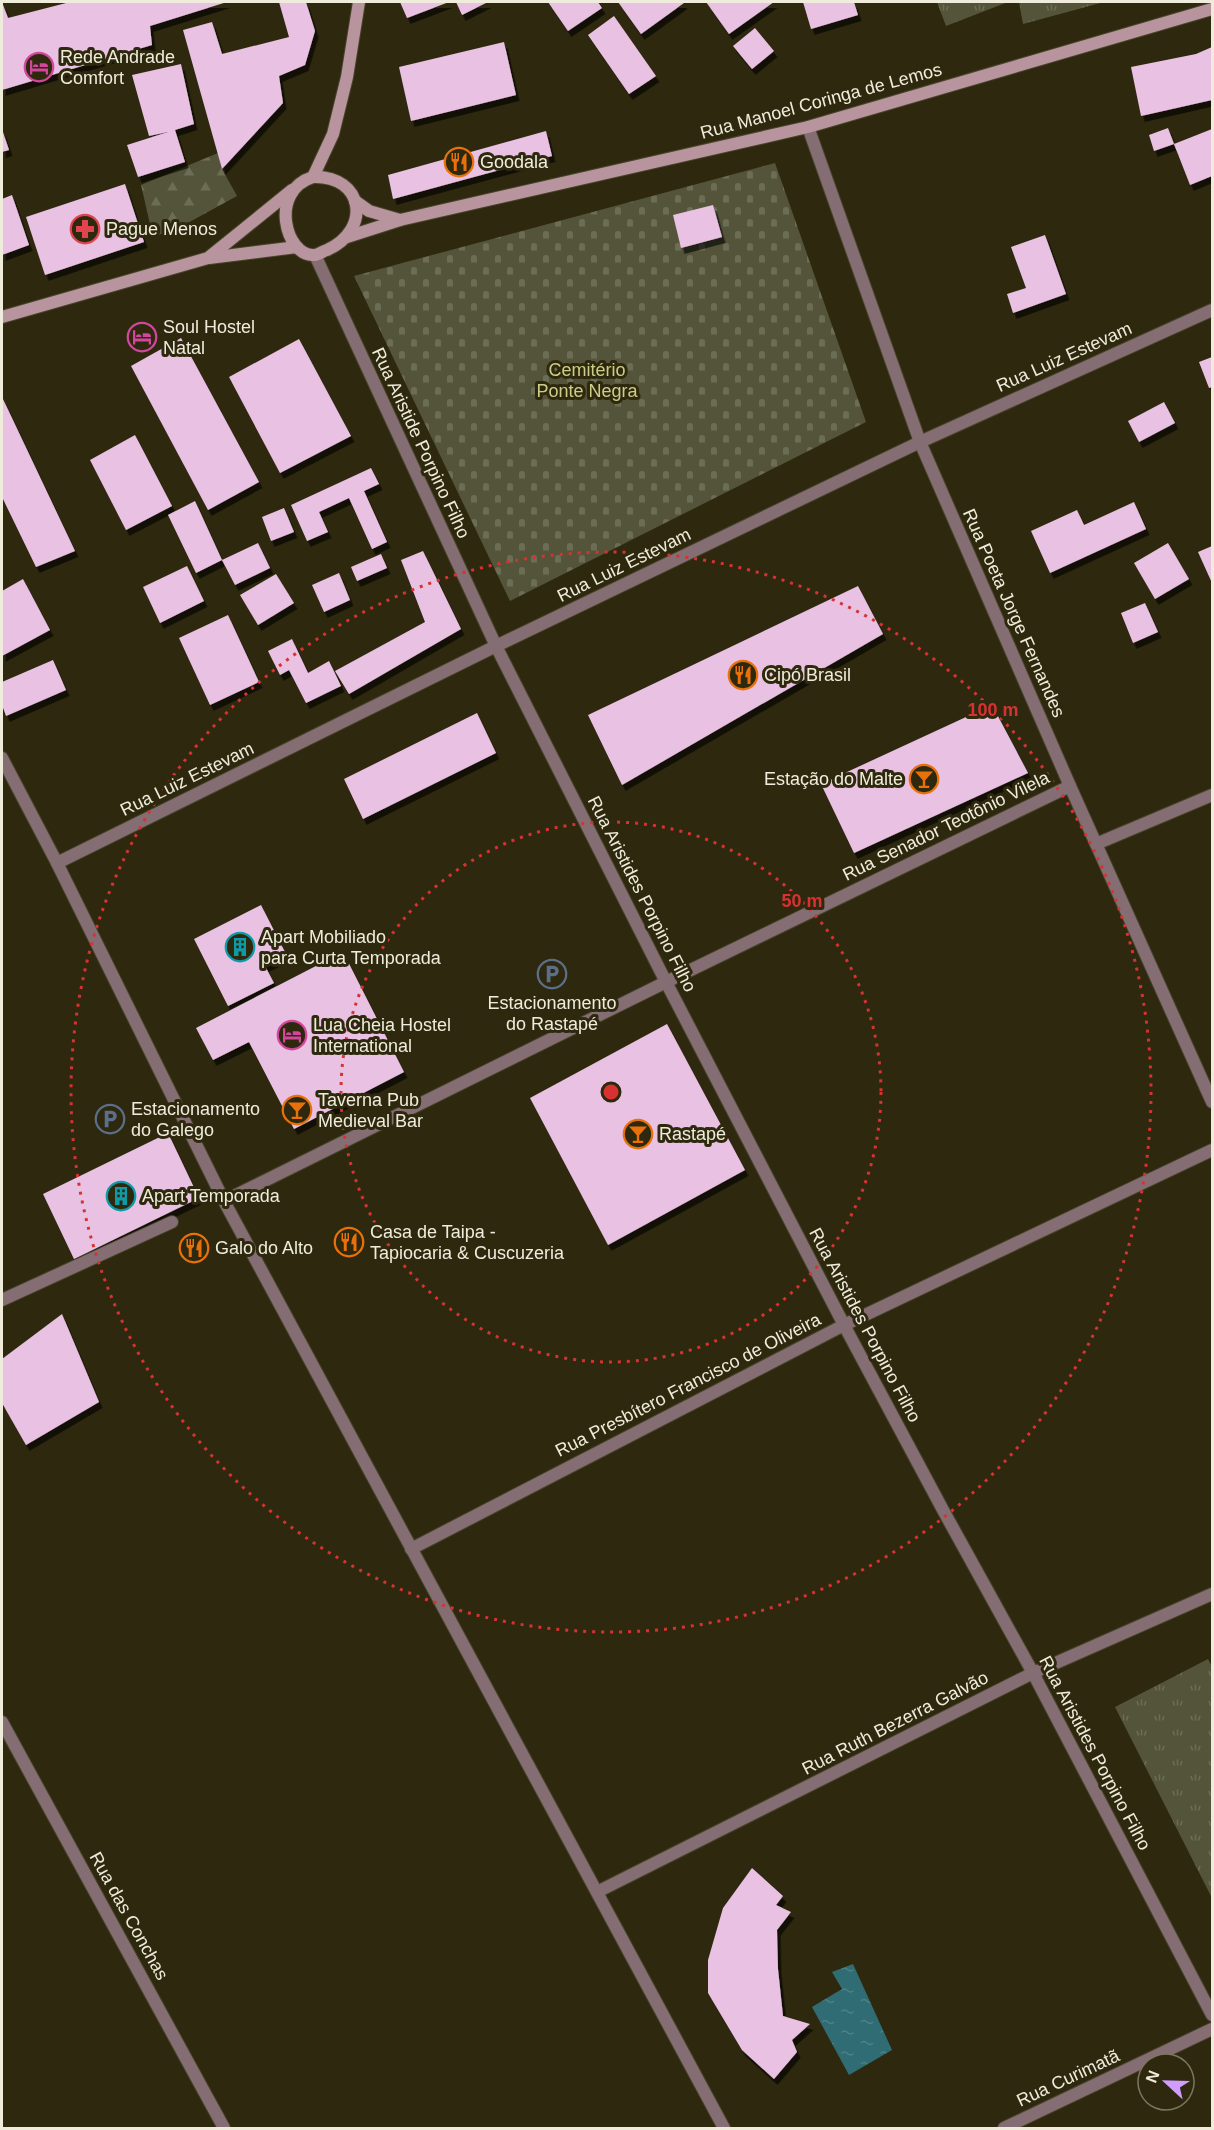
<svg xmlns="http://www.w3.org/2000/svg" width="1214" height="2130" font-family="Helvetica,sans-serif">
<defs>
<pattern id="grass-tufts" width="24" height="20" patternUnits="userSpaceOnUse" patternTransform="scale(1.5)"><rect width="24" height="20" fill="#535439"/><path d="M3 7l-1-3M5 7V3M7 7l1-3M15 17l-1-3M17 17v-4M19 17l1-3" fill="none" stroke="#6c6d55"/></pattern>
<pattern id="forest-firs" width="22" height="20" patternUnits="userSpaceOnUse" patternTransform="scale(1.5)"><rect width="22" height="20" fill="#535439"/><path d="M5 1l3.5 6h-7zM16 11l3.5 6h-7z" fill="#6c6d55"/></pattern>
<pattern id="cemetery-stones" width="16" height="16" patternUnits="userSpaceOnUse" patternTransform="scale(1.5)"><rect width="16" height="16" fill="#535439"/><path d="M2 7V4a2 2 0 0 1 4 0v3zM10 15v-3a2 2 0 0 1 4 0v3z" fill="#6c6d55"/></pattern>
<pattern id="water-ripples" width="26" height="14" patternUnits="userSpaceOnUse" patternTransform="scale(1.5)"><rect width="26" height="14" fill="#2f6c74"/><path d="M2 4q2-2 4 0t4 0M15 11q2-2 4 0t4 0" fill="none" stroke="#4d8187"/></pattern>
<filter id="shadow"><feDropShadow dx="3.5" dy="6" stdDeviation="0" flood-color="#0009"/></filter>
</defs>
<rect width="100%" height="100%" fill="#2e290e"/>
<g fill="url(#grass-tufts)">
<path d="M937 2H1008L946 26Z"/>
<path d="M1019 2H1104L1023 24Z"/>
<path d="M1208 1659 1212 1667V1898L1115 1707Z"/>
</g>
<path fill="url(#forest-firs)" d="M218 153 222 169 237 196 184 225 153 237 141 185Z"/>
<path fill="url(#cemetery-stones)" d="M775 163 866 422 510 601 354 276Z"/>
<path fill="url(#water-ripples)" d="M853 1964 892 2050 849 2075 812 2007 842 1989 832 1972Z"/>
<g fill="#e9c1e2" filter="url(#shadow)">
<path d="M2 2 8 18 70 2H227L150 26 152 45 2 90Z"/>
<path d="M279 2H306L315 31 305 65 279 76 283 103 222 169 183 30 212 22 222 54 289 37Z"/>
<path d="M400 2H449L407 18Z"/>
<path d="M456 2H488L462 15Z"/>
<path d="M548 2H598L602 8 568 31Z"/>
<path d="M618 2H683L684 3 641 34Z"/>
<path d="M706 2H774L729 34Z"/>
<path d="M803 2H854L858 15 811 29Z"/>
<path d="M614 16 656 76 629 94 588 35Z"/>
<path d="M755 28 774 51 752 69 733 46Z"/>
<path d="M504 42 516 95 411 121 399 67Z"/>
<path d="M1212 47V100L1141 116 1131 67 1196 54Z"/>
<path d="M181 64 194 124 175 130 185 162 138 177 127 145 168 132 149 136 132 75Z"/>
<path d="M1168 128 1174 144 1154 151 1149 135Z"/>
<path d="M2 129 9 150 2 152Z"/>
<path d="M1212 129V176L1190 185 1174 144Z"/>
<path d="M546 131 552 156 393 199 388 175Z"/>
<path d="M125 184 144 242 45 275 26 217Z"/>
<path d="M12 195 29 245 2 255V199Z"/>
<path d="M713 205 722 237 681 248 673 215Z"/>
<path d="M1045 235 1066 294 1013 313 1007 294 1026 288 1011 247Z"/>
<path d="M181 338 259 482 208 510 131 366Z"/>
<path d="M299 339 351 436 280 473 229 377Z"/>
<path d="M1212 357V387L1209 388 1199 362Z"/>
<path d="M2 397 75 551 36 567 2 497Z"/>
<path d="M1164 402 1175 423 1139 442 1128 421Z"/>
<path d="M135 435 172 506 126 530 90 460Z"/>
<path d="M371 468 379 484 364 491 387 542 372 549 349 498 319 512 328 532 307 541 291 505Z"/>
<path d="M195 501 222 560 196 573 168 515Z"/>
<path d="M1134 502 1146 529 1050 573 1031 531 1077 510 1084 525Z"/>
<path d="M284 508 294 532 271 541 262 517Z"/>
<path d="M258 543 270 568 235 585 222 560Z"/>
<path d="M1168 543 1189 579 1155 599 1134 563Z"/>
<path d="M1212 546V583L1198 552Z"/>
<path d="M423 551 461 629 349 694 335 671 425 622 401 560Z"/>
<path d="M381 554 387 568 357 581 351 567Z"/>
<path d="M187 566 204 601 160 623 143 587Z"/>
<path d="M339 573 350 600 324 612 312 585Z"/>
<path d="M276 574 294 603 258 625 240 595Z"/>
<path d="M23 579 50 630 2 656V591Z"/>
<path d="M858 586 883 634 622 785 588 715Z"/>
<path d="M1145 603 1158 632 1133 643 1121 613Z"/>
<path d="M228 615 259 682 210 705 179 638Z"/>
<path d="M292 639 308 673 329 661 341 686 306 703 289 670 280 675 268 651Z"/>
<path d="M53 660 66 690 6 716 2 705V682Z"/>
<path d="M992 705 1028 773 854 853 821 784Z"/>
<path d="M477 713 496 753 363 819 344 779Z"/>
<path d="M261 905 287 956 265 966 274 983 228 1006 194 939Z"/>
<path d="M343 952 404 1072 294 1129 249 1042 213 1060 196 1028Z"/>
<path d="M667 1024 745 1170 608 1245 530 1098Z"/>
<path d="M168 1133 199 1198 74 1259 43 1194Z"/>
<path d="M62 1314 99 1402 26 1445 2 1403V1359Z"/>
<path d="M752 1868 783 1896 776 1905 791 1912 777 1930 778 1969 783 2016 810 2024 792 2040 797 2052 774 2079 742 2050 708 1993V1960L723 1908Z"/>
</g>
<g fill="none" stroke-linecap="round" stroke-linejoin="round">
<g stroke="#49442b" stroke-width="14">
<g id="street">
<path d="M808 127 920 442 1070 786 1212 1102"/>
<path d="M315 255 496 646 666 982 844 1325 943 1510 1033 1673 1212 2015"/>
<path d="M2 758 57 863 224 1201 724 2128"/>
<path d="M1096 844 1212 795"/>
<path d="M57 863 496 646 920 442 1212 310"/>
<path d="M224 1201 666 982 1070 786"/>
<path d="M2 1300 172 1222"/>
<path d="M411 1549 844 1325 1212 1150"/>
<path d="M2 1722 224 2128"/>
<path d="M597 1892 1033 1673 1212 1594"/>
<path d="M1004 2128 1212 2029"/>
</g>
</g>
<g stroke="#49442b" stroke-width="14">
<g id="secondary">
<path d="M313 177C364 175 372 230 327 250 323 251 318 255 314 255 286 257 268 191 313 177Z"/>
<path d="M313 177 333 134 347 77 359 2"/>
<path d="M355 201 369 211 400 220"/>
<path d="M347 237 400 220 808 127 1212 9"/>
<path d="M209 258 297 247"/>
<path d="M2 317 208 258 292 190"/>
</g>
</g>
<use href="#street" stroke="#846e73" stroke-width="12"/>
<use href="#secondary" stroke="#b8959e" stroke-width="12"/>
</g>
<g fill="none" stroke="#d73231" stroke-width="3" stroke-dasharray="3 6">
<circle cx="611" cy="1092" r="270"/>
<circle cx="611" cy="1092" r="540"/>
</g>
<defs>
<g id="hotel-ring" transform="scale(1.5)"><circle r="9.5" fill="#2e290e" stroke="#d1479c" stroke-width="1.5"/><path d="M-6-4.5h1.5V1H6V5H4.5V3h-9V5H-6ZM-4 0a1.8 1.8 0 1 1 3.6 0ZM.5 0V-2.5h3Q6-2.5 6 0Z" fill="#d1479c"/></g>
<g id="restaurant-ring" transform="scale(1.5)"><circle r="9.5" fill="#2e290e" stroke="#e8710a" stroke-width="1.5"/><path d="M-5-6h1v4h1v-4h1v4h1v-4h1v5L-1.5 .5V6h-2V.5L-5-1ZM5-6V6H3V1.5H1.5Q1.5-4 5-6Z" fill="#e8710a"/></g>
<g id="pharmacy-ring" transform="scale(1.5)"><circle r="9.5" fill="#2e290e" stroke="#e0444e" stroke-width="1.5"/><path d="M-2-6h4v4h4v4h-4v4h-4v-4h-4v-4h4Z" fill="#e0444e"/></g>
<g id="bar-ring" transform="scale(1.5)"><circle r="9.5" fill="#2e290e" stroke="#e8710a" stroke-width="1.5"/><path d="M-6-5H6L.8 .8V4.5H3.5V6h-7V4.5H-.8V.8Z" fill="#e8710a"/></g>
<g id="building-ring" transform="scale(1.5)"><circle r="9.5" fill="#2e290e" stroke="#0f9aa8" stroke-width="1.5"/><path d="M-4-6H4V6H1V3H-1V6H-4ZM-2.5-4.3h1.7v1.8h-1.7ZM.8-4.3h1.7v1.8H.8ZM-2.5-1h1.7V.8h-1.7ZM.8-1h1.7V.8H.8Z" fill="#0f9aa8"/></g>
<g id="parking-ring" transform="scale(1.5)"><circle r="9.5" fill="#2e290e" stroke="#5c6f8a" stroke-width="1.5"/><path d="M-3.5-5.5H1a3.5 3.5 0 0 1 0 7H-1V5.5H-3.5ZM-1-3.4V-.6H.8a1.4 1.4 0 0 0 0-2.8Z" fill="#5c6f8a"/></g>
</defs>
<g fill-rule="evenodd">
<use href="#hotel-ring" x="39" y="67"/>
<use href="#restaurant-ring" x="459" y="162"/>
<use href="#pharmacy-ring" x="85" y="229"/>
<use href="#hotel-ring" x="142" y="337"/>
<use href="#restaurant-ring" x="743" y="675"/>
<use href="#bar-ring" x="924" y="779"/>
<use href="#building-ring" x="240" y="947"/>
<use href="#parking-ring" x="552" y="974"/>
<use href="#hotel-ring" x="292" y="1035"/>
<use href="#bar-ring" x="297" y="1110"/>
<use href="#parking-ring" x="110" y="1119"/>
<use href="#bar-ring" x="638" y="1134"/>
<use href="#building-ring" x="121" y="1196"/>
<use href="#restaurant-ring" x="349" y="1242"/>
<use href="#restaurant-ring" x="194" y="1248"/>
</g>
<g text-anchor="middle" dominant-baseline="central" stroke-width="6" stroke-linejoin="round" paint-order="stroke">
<g font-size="18" fill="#efecdc" stroke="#2e290e" text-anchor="start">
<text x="60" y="57">Rede Andrade<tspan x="60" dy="21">Comfort</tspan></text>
<text x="480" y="162">Goodala</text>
<text x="106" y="229">Pague Menos</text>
<text x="163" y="327">Soul Hostel<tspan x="163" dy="21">Natal</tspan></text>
<text x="764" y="675">Cipó Brasil</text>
<text x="903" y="779" text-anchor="end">Estação do Malte</text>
<text x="261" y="937">Apart Mobiliado<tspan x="261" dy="21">para Curta Temporada</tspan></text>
<text x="552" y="1003" text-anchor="middle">Estacionamento<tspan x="552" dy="21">do Rastapé</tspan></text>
<text x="313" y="1025">Lua Cheia Hostel<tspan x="313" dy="21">International</tspan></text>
<text x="318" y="1100">Taverna Pub<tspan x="318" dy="21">Medieval Bar</tspan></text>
<text x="131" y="1109">Estacionamento<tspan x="131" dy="21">do Galego</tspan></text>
<text x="659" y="1134">Rastapé</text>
<text x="142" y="1196">Apart Temporada</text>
<text x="370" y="1232">Casa de Taipa -<tspan x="370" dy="21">Tapiocaria &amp; Cuscuzeria</tspan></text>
<text x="215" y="1248">Galo do Alto</text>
</g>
<g font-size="18" fill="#efecdc" stroke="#2e290e">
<text transform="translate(821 101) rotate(-15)">Rua Manoel Coringa de Lemos</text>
<text transform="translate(1064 357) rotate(-24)">Rua Luiz Estevam</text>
<text transform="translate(421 443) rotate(65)">Rua Aristide Porpino Filho</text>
<text transform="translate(624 565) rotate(-26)">Rua Luiz Estevam</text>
<text transform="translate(1014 613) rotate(66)">Rua Poeta Jorge Fernandes</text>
<text transform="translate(187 779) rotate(-26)">Rua Luiz Estevam</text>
<text transform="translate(946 826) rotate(-26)">Rua Senador Teotônio Vilela</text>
<text transform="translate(642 894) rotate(63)">Rua Aristides Porpino Filho</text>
<text transform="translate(865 1325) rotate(62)">Rua Aristides Porpino Filho</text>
<text transform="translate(688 1385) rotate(-27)">Rua Presbítero Francisco de Oliveira</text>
<text transform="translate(895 1723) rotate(-27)">Rua Ruth Bezerra Galvão</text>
<text transform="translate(1095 1753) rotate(62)">Rua Aristides Porpino Filho</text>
<text transform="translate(129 1916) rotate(61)">Rua das Conchas</text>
<text transform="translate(1068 2078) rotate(-25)">Rua Curimatã</text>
</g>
<g font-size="18" fill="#cbce86" stroke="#2e290e">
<text x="587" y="370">Cemitério<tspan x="587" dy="21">Ponte Negra</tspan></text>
</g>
</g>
<circle cx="611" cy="1092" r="9" fill="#d73231" stroke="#2e290e" stroke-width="3"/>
<g font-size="18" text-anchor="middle" font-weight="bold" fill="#d73231" stroke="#2e290e" stroke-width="6" stroke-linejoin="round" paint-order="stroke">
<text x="993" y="716">100 m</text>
<text x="802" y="907">50 m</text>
</g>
<rect width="1214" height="2130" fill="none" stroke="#efecdc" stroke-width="6"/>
<g transform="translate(1166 2082) rotate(292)"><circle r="28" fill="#2e290e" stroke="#7b7760" stroke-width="1.5"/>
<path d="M0-4.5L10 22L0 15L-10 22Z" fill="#d09dff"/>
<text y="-9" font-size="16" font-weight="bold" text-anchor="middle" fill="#efecdc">N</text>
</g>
</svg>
